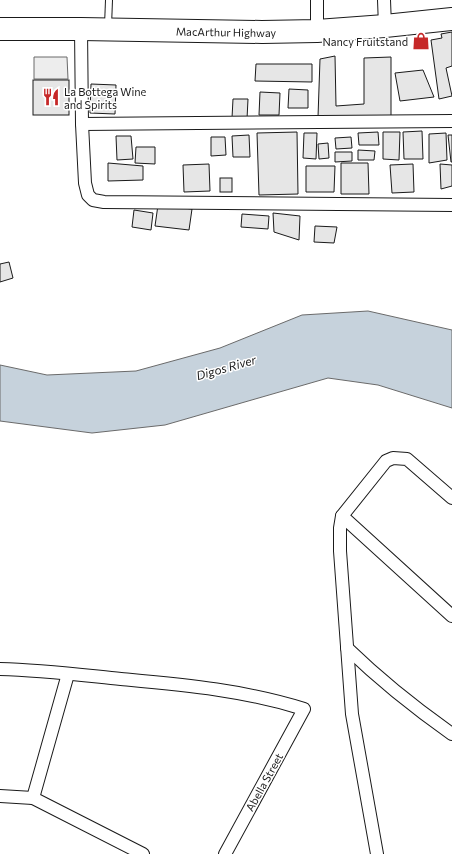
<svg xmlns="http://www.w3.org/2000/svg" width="452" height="854" font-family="Commissioner,sans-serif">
<rect width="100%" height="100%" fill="#fff"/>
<path fill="#ededed" stroke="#6a6a6a" d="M34 57H67L68 79H34Z"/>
<path fill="#c6d2dc" stroke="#6a6a6a" d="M368 311 452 330V408L378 385 328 378 165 425 92 433 0 421V365L47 375 136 371 220 348 302 315Z"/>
<g fill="#e6e6e6" stroke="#1a1a1a">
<path d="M452 32V66L446 68 452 96 439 99 431 40 442 38 441 34Z"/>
<path d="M335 56 336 106 364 104V58L391 57V116L318 117 320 59Z"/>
<path d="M256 64H312V82L255 81Z"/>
<path d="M423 70 434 97 400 101 395 73Z"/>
<rect x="33" y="80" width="36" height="35"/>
<path d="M91 84 116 85 115 114 90 113Z"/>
<path d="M289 89 308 90V108H288Z"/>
<path d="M260 92 280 93 279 115H259Z"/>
<path d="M233 99H248L247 119 232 118Z"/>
<path d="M422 131 423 159H404L403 132Z"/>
<path d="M297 132 298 194 259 195 257 133Z"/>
<path d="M378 132 379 145H359L358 133Z"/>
<path d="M383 132H400L399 160 383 159Z"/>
<path d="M304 133H317L316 159 303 158Z"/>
<path d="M446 133 447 160 429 163V134Z"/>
<path d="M249 135 250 157H233L232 136Z"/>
<path d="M448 135H452V162H451Z"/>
<path d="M116 136H131L133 159 117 160Z"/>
<path d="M211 137H225L226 155 211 156Z"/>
<path d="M351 137 352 148 336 149 335 138Z"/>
<path d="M328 143 329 158 319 159 318 144Z"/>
<path d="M136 147H155V164L135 163Z"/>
<path d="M358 150 375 151 374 160H358Z"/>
<path d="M335 152H352V161L335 162Z"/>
<path d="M108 163 143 166V180L108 181Z"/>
<path d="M341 163H368L369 194H341Z"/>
<path d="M209 164 210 191 184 192 183 165Z"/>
<path d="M413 164 414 192 392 193 390 165Z"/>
<path d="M440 164 452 165V186L441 189Z"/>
<path d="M306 166H335L334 192H306Z"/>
<rect x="220" y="178" width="12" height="14"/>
<path d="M158 205 192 209 189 230 155 226Z"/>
<path d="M134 210 153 213 151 230 132 227Z"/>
<path d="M273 213 300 216 299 240 274 232Z"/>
<path d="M242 214 269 216 268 229 241 227Z"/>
<path d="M315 226 337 227 334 243 314 242Z"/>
<path d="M9 262 13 278 0 282V264Z"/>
</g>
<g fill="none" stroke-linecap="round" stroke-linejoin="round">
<g stroke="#1a1a1a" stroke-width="8">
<path id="lane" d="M108 26 109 0"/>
</g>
<g stroke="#1a1a1a" stroke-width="14">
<g id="street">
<path d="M384 0 385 26"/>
<path d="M81 29 82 124 85 183 88 195 93 200 104 202 452 205"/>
<path d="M317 31V0"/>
<path d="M82 124 452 121"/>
<path d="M342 516 452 616"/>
<path d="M347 648C379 679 415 708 452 734"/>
<path d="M0 669C41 670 81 675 121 679 185 685 243 690 304 709L225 854"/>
<path d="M0 796 33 798 143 854"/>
<path d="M33 798 68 674"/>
<path d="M377 854 352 714 340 551V528L342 516 386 461 393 458 407 459 452 498"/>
</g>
</g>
<g stroke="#1a1a1a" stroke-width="24">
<g id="highway">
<path id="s1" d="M0 29H81L262 32 317 31 385 26 452 19"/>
</g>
</g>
<use href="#lane" stroke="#fff" stroke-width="6"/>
<use href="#street" stroke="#fff" stroke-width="12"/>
<use href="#highway" stroke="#fff" stroke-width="22"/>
</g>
<defs>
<g id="shop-bare" transform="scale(1.38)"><path d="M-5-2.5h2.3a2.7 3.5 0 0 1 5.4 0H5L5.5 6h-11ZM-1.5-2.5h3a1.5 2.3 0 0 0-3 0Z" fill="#c62828" stroke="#fff" stroke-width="2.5" paint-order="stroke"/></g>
<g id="restaurant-bare" transform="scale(1.38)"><path d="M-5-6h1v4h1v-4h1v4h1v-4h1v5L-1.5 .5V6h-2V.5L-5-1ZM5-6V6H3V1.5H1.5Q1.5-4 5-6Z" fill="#c62828" stroke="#fff" stroke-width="2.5" paint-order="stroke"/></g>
</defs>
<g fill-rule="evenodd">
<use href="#shop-bare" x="421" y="41"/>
<use href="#restaurant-bare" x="51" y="97"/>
</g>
<g text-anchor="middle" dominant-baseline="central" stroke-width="3" stroke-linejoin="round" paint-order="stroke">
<g font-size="11" fill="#1a1a1a" stroke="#fff">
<text stroke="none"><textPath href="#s1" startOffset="226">MacArthur Highway</textPath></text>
<text transform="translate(264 782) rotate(-61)">Abella Street</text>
</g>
<g font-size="11" fill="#1a1a1a" stroke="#fff" text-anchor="end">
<text x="408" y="41">Nancy Fruitstand</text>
<text x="64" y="91" text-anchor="start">La Bottega Wine<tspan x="64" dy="13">and Spirits</tspan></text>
</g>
<g font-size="12" font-style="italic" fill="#1a1a1a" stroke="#fff">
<text transform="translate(226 367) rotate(-16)">Digos River</text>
</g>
</g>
</svg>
